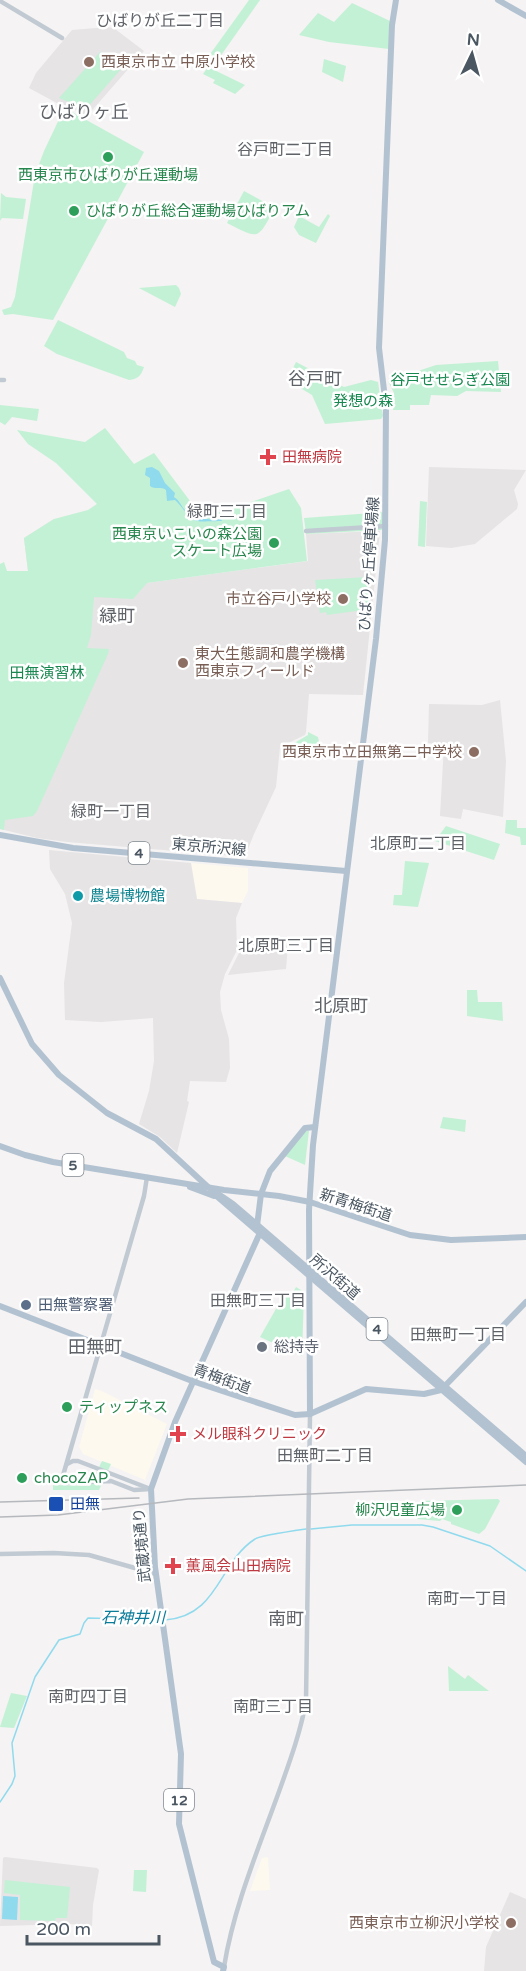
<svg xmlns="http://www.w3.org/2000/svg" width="526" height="1971" font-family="'Varela Round','Noto Sans JP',sans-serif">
<rect width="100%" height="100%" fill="#f5f3f3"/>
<g fill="#fdf9ef">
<path d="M191 863 248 868V891L242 903 197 899Z"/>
<path d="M95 1389 102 1391 167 1424 145 1480 83 1454 79 1447Z"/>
<path d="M268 1857 270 1890 250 1891 262 1858Z"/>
</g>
<g fill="#e6e4e5">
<path d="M108 27 115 29 144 51 87 116 71 108H66L29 88 36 73 72 30Z"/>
<path d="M429 467 526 470 514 490 518 504 517 509 475 544 451 548 426 546Z"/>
<path d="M54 519 147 583 308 561 306 534 380 531 363 695 309 694 306 732 305 735 280 747 276 787 254 834 248 849 247 857 67 842 37 838 0 829V571H28L24 538Z"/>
<path d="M500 700 506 761 503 817 463 809 461 819 440 816 444 745 428 743 429 704 482 705Z"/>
<path d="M49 850 191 863 197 899 242 903 236 918 237 950 225 974 220 992 221 1010 229 1039 230 1068 226 1082 190 1081 187 1101 189 1102 177 1153 160 1137 139 1124 149 1091 154 1061 153 1018 101 1022 65 1020 64 983 72 923 65 894 50 869Z"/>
<path d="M241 943 288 945 286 969 228 975 240 951Z"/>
<path d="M5 1857 97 1868 99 1870 93 1905 92 1926 70 1924 0 1926 3 1858Z"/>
<path d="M510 1892 526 1899V1971H484L486 1947Z"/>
</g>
<g fill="#c3f1d5">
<path d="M249 0H260L212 68 203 64Z"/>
<path d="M352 3 390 21 389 49 329 42 299 35 318 13 334 22Z"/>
<path d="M100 52 122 68 86 109 59 98Z"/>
<path d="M324 59 346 66 343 82 322 72Z"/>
<path d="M208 67 245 85 235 94 213 83 215 80 203 74Z"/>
<path d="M63 111 68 113 72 112 144 152 53 320 13 314 4 315 2 310 11 307 15 297 35 175 44 151Z"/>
<path d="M244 191 275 208C257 240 260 240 227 223Z"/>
<path d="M1 193 6 197 26 199 23 219 2 218 0 221Z"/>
<path d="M328 214 330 216 316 243 299 235 294 227 299 216 319 227Z"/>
<path d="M176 285 179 288 181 294 175 307 139 288Z"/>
<path d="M58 320 124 352 127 358 135 361 137 365 144 367C141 376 138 379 129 380L57 354 44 346Z"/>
<path d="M498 361 501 392 466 391 457 396 431 395 429 405H410V410H393L394 393 388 381 436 365Z"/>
<path d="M296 362 344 387 371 380 378 382 383 416 381 419 325 424 312 395 287 380Z"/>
<path d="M0 405 39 409 37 421 12 417 5 425 0 422Z"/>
<path d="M105 428 134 464 154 453 199 513 222 512 289 489 301 508 307 561 147 583 133 599 94 597 91 635 87 648 109 649 108 654 37 811 33 816 5 820 4 830 0 829V564L4 562 7 571H28L24 538 54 519 88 510 97 504 56 463 28 444 17 430 85 442Z"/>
<path d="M420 501 427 502 425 547 418 546Z"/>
<path d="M386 512V528L381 530 306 534 304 518Z"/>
<path d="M368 577 371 609 327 615 326 612 320 613 315 580Z"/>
<path d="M308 732 318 737 320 747 294 754 291 745 308 735Z"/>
<path d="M506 820H517V828H526V845H521L520 837 505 833Z"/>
<path d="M446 826 500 844 494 860 435 841Z"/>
<path d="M405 861 429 863 418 907 393 905 394 895H402Z"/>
<path d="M467 990H477L478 1002H502L503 1021 467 1016Z"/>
<path d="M443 1117 466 1120 465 1132 440 1128Z"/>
<path d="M307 1130 309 1131 305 1165 285 1156Z"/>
<path d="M296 1287 304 1292 302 1356 260 1337 285 1293 291 1296Z"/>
<path d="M102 1461 111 1464 99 1490H53V1485L90 1486Z"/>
<path d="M498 1499 500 1501 485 1529 479 1534 451 1524V1522L442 1519 440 1521 417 1519 420 1501Z"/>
<path d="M448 1666 465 1679 468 1675 489 1691H449Z"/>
<path d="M11 1693 27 1696 14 1728 0 1727Z"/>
<path d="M134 1870H147L146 1892 133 1891Z"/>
<path d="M5 1880 70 1887 67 1918H56L55 1921 20 1920V1895L4 1893Z"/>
</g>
<g fill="#90daee">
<path d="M152 467 159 471 165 483 175 493 174 497C180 501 180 504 184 509 193 519 208 520 221 519L222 521C216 521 199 522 196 521 187 517 182 506 175 500L167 501 166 490C161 486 155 490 150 486V478L145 475 146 468Z"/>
<path d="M3 1896 18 1897 17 1920 2 1919Z"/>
</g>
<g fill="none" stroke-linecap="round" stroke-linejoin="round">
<g stroke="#90daee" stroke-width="1.5">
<path d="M311 1529 352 1525H422L433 1527 490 1546 526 1571"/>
<path d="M165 1620C219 1616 218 1563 255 1539 259 1536 299 1530 306 1529"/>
<path d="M0 1802 12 1784 15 1776 12 1743 35 1677 59 1640 80 1634 84 1623 88 1618 160 1620"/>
</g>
<g stroke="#c1cad2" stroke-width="4.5">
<path d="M0 1 62 38"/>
<path d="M0 380H4"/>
<path d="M306 531 386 526"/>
<path d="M147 1177 144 1196 62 1479 65 1483 111 1481 134 1490 151 1489"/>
<path d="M67 1464 73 1461H78L148 1488"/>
<path d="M0 1554 54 1553 89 1555 156 1574"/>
<path d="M224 1967C234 1905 260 1845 281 1786 291 1758 301 1730 306 1701L310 1414"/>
</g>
<g stroke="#b3c2d1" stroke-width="6">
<path d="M498 0 526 16"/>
<path d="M0 835 73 848 346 871"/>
<path d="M0 978 32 1044 59 1075 107 1113 156 1139 208 1187 233 1204 526 1456"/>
<path d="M0 1146 25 1155 53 1162 224 1190 279 1196 310 1202 410 1235 451 1240 526 1237"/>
<path d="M190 1187 214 1196"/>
<path d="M213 1193 526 1462"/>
<path d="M257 1226 261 1194 270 1171 305 1128 315 1127"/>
<path d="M0 1306 192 1381 295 1415 310 1414 366 1389 424 1394 441 1390 526 1302"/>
<path d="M310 1414 309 1210 313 1145 376 639 385 540 386 407 379 348 392 25 396 0"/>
<path d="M223 1971 224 1967 214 1962 179 1824 181 1754 155 1567 151 1489 175 1422 259 1235"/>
</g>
<g stroke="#b5b8bd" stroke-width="1.5">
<path d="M0 1502 139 1498"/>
<path d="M0 1517 58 1515 188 1499 526 1485"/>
</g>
</g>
<g fill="#8d6e63" stroke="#fff" stroke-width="2">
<circle cx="89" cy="62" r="6"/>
<circle cx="343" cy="599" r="6"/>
<circle cx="183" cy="663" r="6"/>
<circle cx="474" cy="752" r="6"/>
<circle cx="511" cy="1923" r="6"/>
</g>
<g fill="#2e9e5b" stroke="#fff" stroke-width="2">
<circle cx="108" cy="157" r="6"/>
<circle cx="74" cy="211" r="6"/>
<circle cx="274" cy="543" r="6"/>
<circle cx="67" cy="1407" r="6"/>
<circle cx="22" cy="1478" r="6"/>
<circle cx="457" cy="1510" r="6"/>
</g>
<g fill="#e0444e" stroke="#fff" stroke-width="2">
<path d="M265 448h6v6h6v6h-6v6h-6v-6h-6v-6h6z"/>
<path d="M175 1425h6v6h6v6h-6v6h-6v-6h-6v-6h6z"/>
<path d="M170 1557h6v6h6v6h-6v6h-6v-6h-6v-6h6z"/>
</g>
<circle fill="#0f9aa8" stroke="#fff" stroke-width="2" cx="78" cy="896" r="6"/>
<circle fill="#5c6f8a" stroke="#fff" stroke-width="2" cx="26" cy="1305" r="6"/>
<circle fill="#6b7280" stroke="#fff" stroke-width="2" cx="262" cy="1347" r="6"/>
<rect fill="#1a4fb4" stroke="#fff" stroke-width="2" x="48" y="1496" width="16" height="16" rx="3"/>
<g text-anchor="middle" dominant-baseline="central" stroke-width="5" stroke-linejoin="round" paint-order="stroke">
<g fill="#fff" stroke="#808990" stroke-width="1.5">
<rect x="128.5" y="842" width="21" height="22" rx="4.5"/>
<rect x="62.5" y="1154" width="21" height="22" rx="4.5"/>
<rect x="366.5" y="1318" width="21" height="22" rx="4.5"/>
<rect x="164" y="1789" width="30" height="22" rx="4.5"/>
</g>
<g font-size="14" font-weight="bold" fill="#4a5661">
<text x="139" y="853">4</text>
<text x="73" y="1165">5</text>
<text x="377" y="1329">4</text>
<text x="179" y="1800">12</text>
</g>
<g font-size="15" fill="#785e54" stroke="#fff" text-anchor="end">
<text x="101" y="62" text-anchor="start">西東京市立 中原小学校</text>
<text x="331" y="599">市立谷戸小学校</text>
<text x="195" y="654" text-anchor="start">東大生態調和農学機構<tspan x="195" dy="17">西東京フィールド</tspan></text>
<text x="462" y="752">西東京市立田無第二中学校</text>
<text x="499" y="1923">西東京市立柳沢小学校</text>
</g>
<g font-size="15" fill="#27864d" stroke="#fff" text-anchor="start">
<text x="108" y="175" text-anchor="middle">西東京市ひばりが丘運動場</text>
<text x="86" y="211">ひばりが丘総合運動場ひばりアム</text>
<text x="262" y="534" text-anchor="end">西東京いこいの森公園<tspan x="262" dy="17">スケート広場</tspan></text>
<text x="79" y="1407">ティップネス</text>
<text x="34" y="1478">chocoZAP</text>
<text x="445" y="1510" text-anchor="end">柳沢児童広場</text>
</g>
<g font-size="15" fill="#17864f" stroke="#fff">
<text x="450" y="380">谷戸せせらぎ公園</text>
<text x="363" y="401">発想の森</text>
<text x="47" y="673">田無演習林</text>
</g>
<g font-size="15" fill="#be3a42" stroke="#fff" text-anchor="start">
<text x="282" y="457">田無病院</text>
<text x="192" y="1434">メル眼科クリニック</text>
<text x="186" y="1566">薫風会山田病院</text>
</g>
<g font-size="15" fill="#4a5661" stroke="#fff">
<text transform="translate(369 564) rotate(-86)">ひばりヶ丘停車場線</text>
<text transform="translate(209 847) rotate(5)">東京所沢線</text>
<text transform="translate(356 1205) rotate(18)">新青梅街道</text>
<text transform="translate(335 1277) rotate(41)">所沢街道</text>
<text transform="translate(222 1379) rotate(20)">青梅街道</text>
<text transform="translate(142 1545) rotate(-95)">武蔵境通り</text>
</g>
<g font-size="15" fill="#0d838f" stroke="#fff" text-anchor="start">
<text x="90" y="896">農場博物館</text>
</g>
<g font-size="15" fill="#4e5e75" stroke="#fff" text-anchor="start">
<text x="38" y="1305">田無警察署</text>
</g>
<g font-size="15" fill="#5b616d" stroke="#fff" text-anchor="start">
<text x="274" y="1347">総持寺</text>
</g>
<g font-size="15" fill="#164399" stroke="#fff" text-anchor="start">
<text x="70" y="1504">田無</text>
</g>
<g font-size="16" fill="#5f6368" stroke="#fff">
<text x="160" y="21">ひばりが丘二丁目</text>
<text x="285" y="150">谷戸町二丁目</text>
<text x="227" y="512">緑町三丁目</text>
<text x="111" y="812">緑町一丁目</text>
<text x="418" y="844">北原町二丁目</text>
<text x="286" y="946">北原町三丁目</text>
<text x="258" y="1301">田無町三丁目</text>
<text x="458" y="1335">田無町一丁目</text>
<text x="325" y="1456">田無町二丁目</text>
<text x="467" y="1599">南町一丁目</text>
<text x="88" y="1697">南町四丁目</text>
<text x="273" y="1707">南町三丁目</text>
</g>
<g font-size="16" font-style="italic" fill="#0c7c9b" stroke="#fff">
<text x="133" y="1618">石神井川</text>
</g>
<g font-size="18" fill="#5f6368" stroke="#fff">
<text x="84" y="112">ひばりヶ丘</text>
<text x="315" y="379">谷戸町</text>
<text x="117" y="616">緑町</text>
<text x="341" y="1006">北原町</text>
<text x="95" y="1347">田無町</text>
<text x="286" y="1619">南町</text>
</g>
</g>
<g transform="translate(472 54) rotate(5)" stroke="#ffffff" stroke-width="4.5" paint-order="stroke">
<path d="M0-4.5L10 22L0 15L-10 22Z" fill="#4a5661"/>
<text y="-9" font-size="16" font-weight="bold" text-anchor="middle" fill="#4a5661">N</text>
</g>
<path d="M27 1935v9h132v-9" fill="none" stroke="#4a5661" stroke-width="3"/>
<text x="36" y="1935" font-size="18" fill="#4a5661" stroke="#ffffff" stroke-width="4.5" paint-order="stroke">200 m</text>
</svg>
